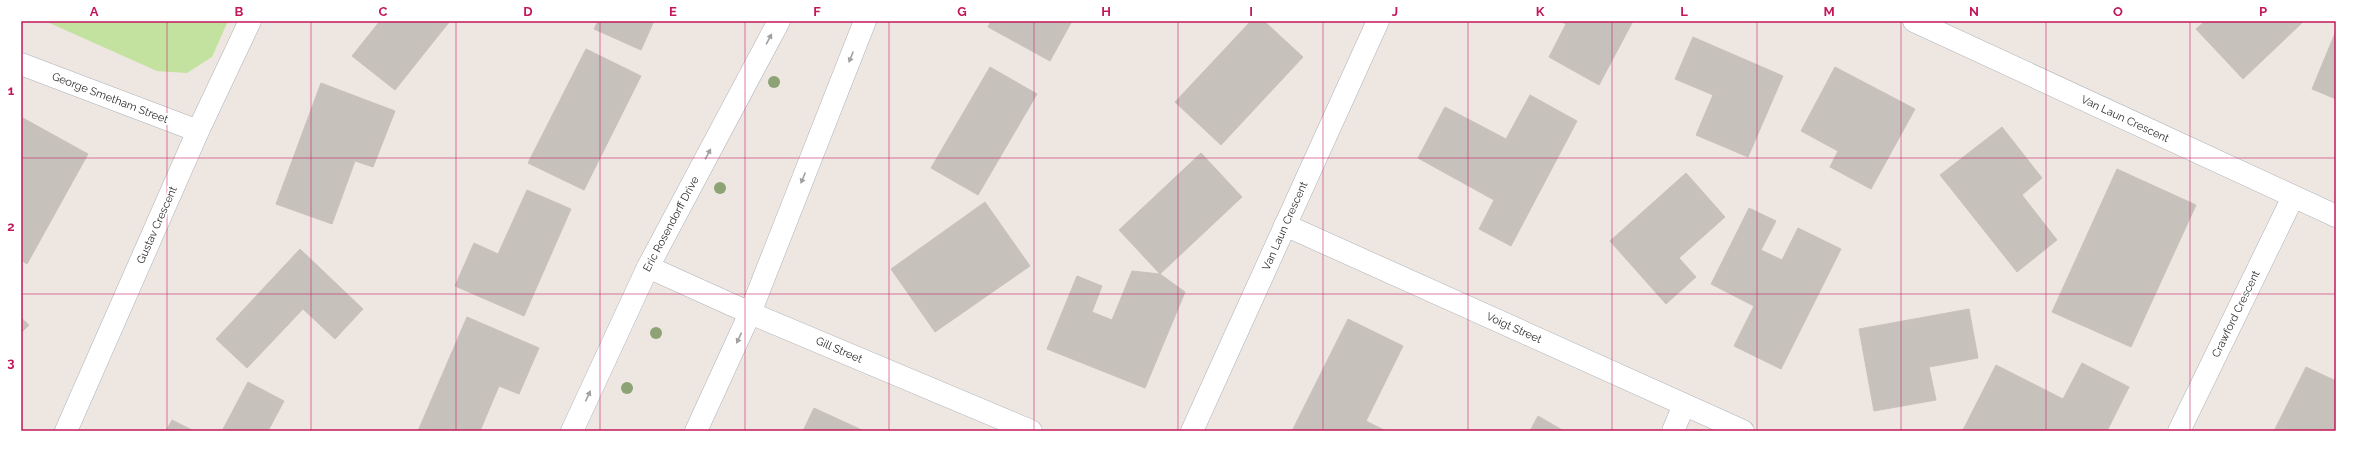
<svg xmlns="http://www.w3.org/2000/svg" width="2357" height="452" font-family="Raleway,sans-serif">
<rect width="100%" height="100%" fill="#eee6e1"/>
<path fill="#c3e29f" d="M45 21H228L212 57 187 73 157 71Z"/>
<g fill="#c7c1bc" stroke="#cac1ba">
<path d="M380 21H450L395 90 352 56Z"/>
<path d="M598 21H654L641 50 594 29Z"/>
<path d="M991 21H1072L1050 61 988 27Z"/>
<path d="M1251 21H1264L1303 57 1221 145 1175 102Z"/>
<path d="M1560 21H1633L1599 85 1549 57 1566 24Z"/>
<path d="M2205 21H2304L2243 79 2196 29Z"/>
<path d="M2336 31V99L2312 89Z"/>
<path d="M1693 37 1783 76 1748 157 1696 135 1713 95 1675 79Z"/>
<path d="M586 49 641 76 584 190 528 163Z"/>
<path d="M990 67 1037 94 978 195 931 168Z"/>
<path d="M1835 67 1915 109 1871 189 1830 167 1838 151 1801 131Z"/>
<path d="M321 83 395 111 373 167 355 161 332 224 276 204Z"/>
<path d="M1530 95 1577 121 1511 246 1479 229 1494 200 1418 158 1445 107 1506 139Z"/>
<path d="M21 117 88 154 27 264 21 260Z"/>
<path d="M2002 127 2042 178 2022 195 2057 240 2017 272 1940 175Z"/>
<path d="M1201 153 1242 197 1160 274 1119 230Z"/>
<path d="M2117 169 2196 205 2131 347 2052 312Z"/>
<path d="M1686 173 1725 217 1679 258 1696 277 1666 304 1610 241Z"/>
<path d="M527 190 571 209 524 316 455 286 474 243 498 254Z"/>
<path d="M985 202 1030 266 935 332 891 269Z"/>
<path d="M1749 208 1776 221 1761 250 1782 260 1798 228 1841 249 1781 369 1734 346 1754 306 1711 284Z"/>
<path d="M300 249 363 309 335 339 303 309 247 368 216 339Z"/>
<path d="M1132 271 1160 274 1185 292 1145 388 1047 349 1077 276 1102 286 1092 312 1112 320Z"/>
<path d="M1969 309 1978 358 1929 367 1936 400 1874 411 1859 329Z"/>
<path d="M467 317 539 348 519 394 499 386 480 431H418Z"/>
<path d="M21 318 29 325 21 333Z"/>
<path d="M1348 319 1403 346 1366 421 1386 431H1292Z"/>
<path d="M2082 363 2129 387 2107 431 1963 430 1996 365 2063 399Z"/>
<path d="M2306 367 2336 381V431L2275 429Z"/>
<path d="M248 382 284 401 268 431H222Z"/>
<path d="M814 408 864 431H803Z"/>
<path d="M1538 416 1564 431H1530Z"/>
<path d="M172 420 194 431H166Z"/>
</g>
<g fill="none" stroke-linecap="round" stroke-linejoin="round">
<g stroke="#adb2b9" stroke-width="23">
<g id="minor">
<path d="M1914 21 2336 216"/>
<path d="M21 64 198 131"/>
<path d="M1285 225 1743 431"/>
<path d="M648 267 750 313 1031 431"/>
<path d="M66 431 198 131 250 21"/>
<path d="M572 431 648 267 779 21"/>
<path d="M696 431 750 313 865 21"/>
<path d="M1192 431 1378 21"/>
<path d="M1673 431 1684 405"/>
<path d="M2179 431 2293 197"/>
</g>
</g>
<use href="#minor" stroke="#fff" stroke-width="22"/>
</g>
<g fill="#8da275">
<circle cx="774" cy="82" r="6"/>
<circle cx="720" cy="188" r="6"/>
<circle cx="656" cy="333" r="6"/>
<circle cx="627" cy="388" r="6"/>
</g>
<defs><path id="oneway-solid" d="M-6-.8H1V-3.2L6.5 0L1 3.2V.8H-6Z"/></defs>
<g fill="#a0a0a0">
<use href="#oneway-solid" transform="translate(769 39) rotate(-62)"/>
<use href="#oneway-solid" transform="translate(851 57) rotate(112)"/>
<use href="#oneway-solid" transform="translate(708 154) rotate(-62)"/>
<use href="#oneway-solid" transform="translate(803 178) rotate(112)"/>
<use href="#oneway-solid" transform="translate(739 338) rotate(115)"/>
<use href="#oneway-solid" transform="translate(588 396) rotate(-65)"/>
</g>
<path fill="none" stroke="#c2185b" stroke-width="1" stroke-opacity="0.55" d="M167 21V431M311 21V431M456 21V431M600 21V431M745 21V431M889 21V431M1034 21V431M1178 21V431M1323 21V431M1468 21V431M1612 21V431M1757 21V431M1901 21V431M2046 21V431M2190 21V431M21 158H2336M21 294H2336"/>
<g text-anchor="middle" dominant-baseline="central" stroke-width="4" stroke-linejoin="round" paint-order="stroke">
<g font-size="11" fill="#2d2d2d" stroke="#fff">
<text transform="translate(110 98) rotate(21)">George Smetham Street</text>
<text transform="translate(2125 119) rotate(25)">Van Laun Crescent</text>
<text transform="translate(671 224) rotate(-62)">Eric Rosendorff Drive</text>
<text transform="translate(157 225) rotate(-66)">Gustav Crescent</text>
<text transform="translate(1285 226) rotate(-66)">Van Laun Crescent</text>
<text transform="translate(2236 314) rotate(-64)">Crawford Crescent</text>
<text transform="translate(1514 328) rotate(24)">Voigt Street</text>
<text transform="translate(839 350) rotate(23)">Gill Street</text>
</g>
</g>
<rect width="2357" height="452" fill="none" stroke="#ffffff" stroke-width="44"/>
<rect x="22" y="22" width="2313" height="408" fill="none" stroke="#c2185b" stroke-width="1.5"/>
<g font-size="13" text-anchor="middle" font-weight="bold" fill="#c2185b">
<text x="94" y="16">A</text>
<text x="239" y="16">B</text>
<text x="383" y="16">C</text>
<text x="528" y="16">D</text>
<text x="673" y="16">E</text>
<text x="817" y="16">F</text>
<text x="962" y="16">G</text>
<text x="1106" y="16">H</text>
<text x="1251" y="16">I</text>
<text x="1395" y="16">J</text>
<text x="1540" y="16">K</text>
<text x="1684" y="16">L</text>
<text x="1829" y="16">M</text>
<text x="1974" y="16">N</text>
<text x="2118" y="16">O</text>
<text x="2263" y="16">P</text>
<text x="11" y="95">1</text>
<text x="11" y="231">2</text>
<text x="11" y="367">3</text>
</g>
</svg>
